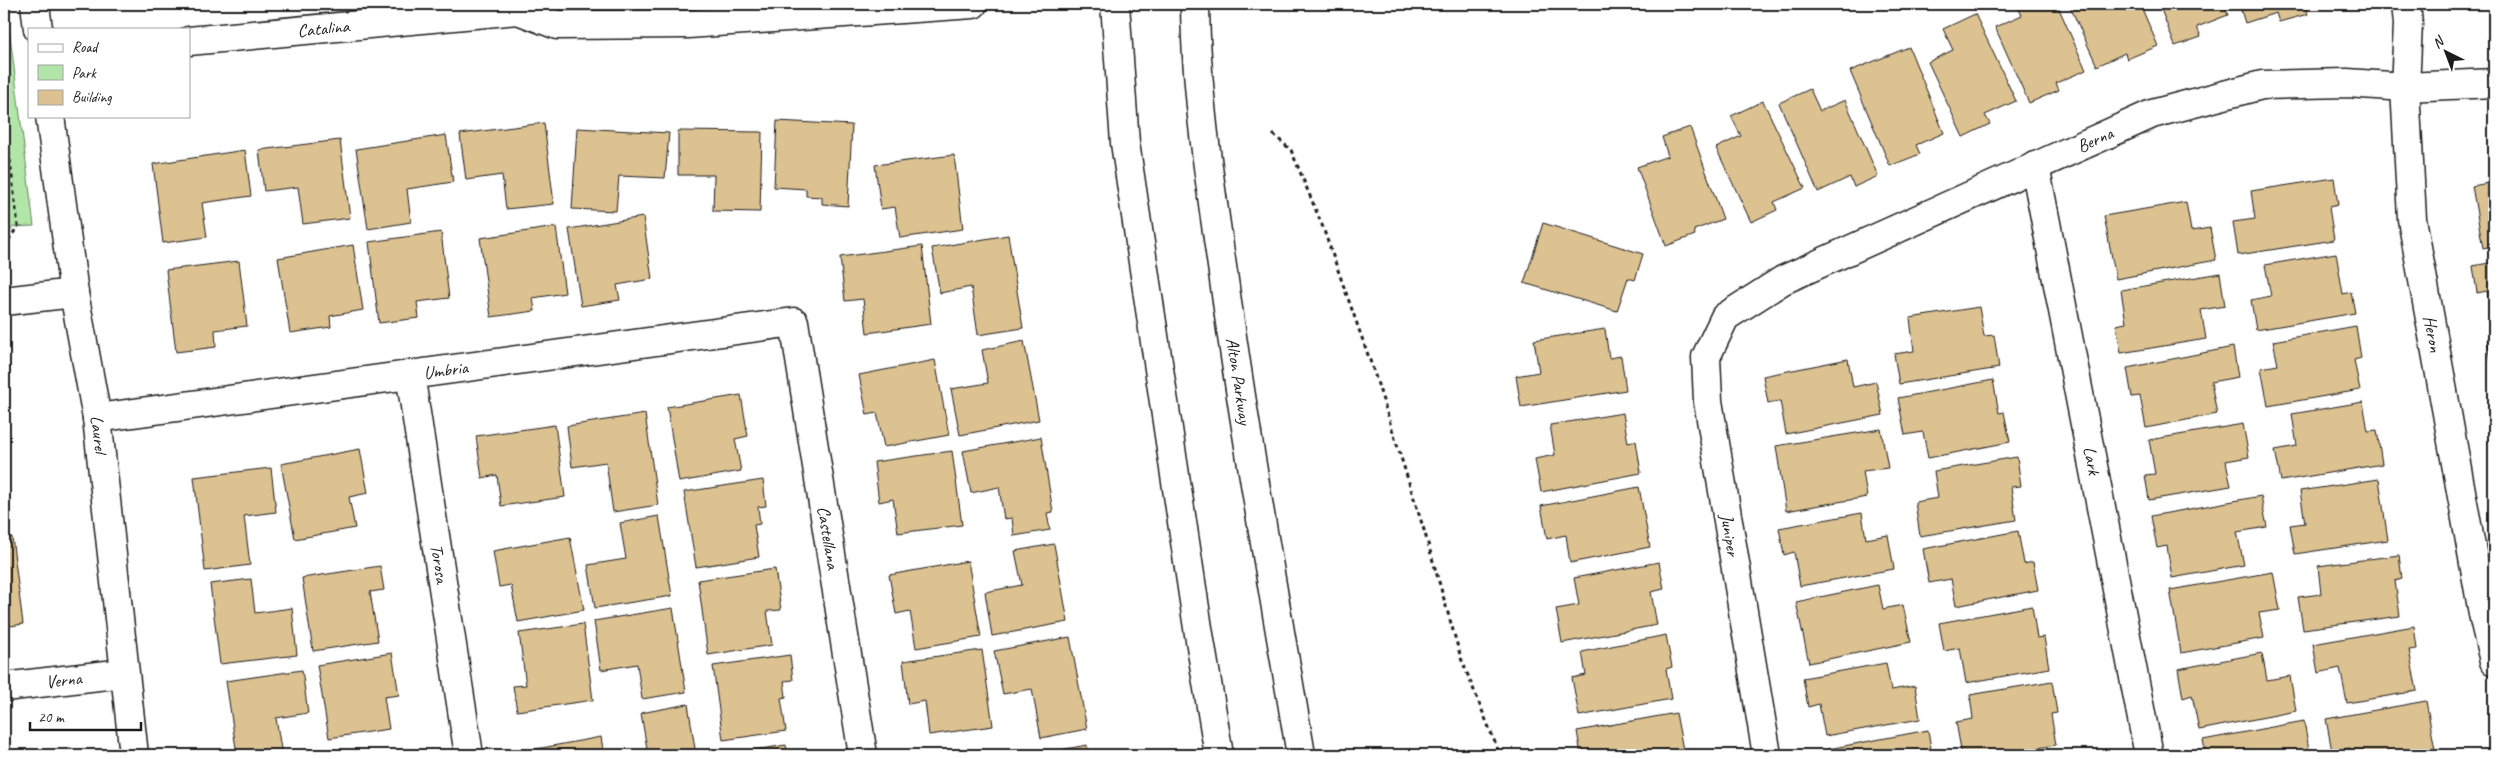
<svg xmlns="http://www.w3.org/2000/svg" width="2498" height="759" font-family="Caveat,sans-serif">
<rect width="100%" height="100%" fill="#fff"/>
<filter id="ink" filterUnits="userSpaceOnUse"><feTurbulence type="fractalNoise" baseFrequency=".02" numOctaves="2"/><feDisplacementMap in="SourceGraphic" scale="10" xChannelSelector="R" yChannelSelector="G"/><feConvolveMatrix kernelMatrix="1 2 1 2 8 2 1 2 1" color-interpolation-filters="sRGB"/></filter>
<g filter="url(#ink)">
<path fill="#b1e6a8" stroke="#668162" d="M4 4H6L34 226 13 227 4 241Z"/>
<g fill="#dcc191" stroke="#1c1c1c">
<path d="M2016 4H2057L2086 70 2056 83 2059 90 2029 103 1995 27 2022 15Z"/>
<path d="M2069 4H2140L2158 46 2127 59 2125 53 2097 66Z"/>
<path d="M2159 4H2224L2228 15 2197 27 2201 37 2175 46Z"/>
<path d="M2239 4H2305L2308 14 2279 22 2276 13 2245 23Z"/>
<path d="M1975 14 2016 101 1985 115 1990 124 1963 137 1928 62 1953 50 1943 29Z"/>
<path d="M1909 47 1944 133 1916 145 1920 154 1890 166 1850 71Z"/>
<path d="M1810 89 1820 111 1845 100 1878 176 1854 187 1850 177 1818 192 1779 103Z"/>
<path d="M1763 101 1805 188 1774 202 1777 210 1751 222 1716 148 1741 136 1731 116Z"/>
<path d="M777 121 852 125 848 206 822 204V197L806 196V189L774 187Z"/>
<path d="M544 123 554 204 506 209 502 175 466 180 460 134Z"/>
<path d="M1690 127 1723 219 1694 230 1695 235 1666 246 1637 167 1668 156 1662 137Z"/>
<path d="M577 128 669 133 665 178 619 176 616 211 572 209Z"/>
<path d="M678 131 762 132 760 212 713 211 714 175H678Z"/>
<path d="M446 135 453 182 407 189 411 222 368 229 356 149Z"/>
<path d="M340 140 350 218 303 224 298 187 264 191 259 150Z"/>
<path d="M245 150 251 196 202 203 207 237 163 243 153 164Z"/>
<path d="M954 155 963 229 900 238 895 207 881 209 875 165Z"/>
<path d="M2334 178 2338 205 2329 207 2334 240 2238 255 2233 222 2255 219 2251 191Z"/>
<path d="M2494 182V246L2483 248 2472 186Z"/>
<path d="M2186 202 2191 231 2210 228 2216 260 2116 279 2104 216Z"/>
<path d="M643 217 652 279 617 285 620 300 581 306 569 229Z"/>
<path d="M1543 223 1643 254 1635 280 1628 278 1617 311 1524 283Z"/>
<path d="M556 227 565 293 533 298 535 311 491 317 480 238Z"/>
<path d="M441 232 449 298 417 302 419 318 379 323 369 242Z"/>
<path d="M1008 235 1023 328 978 335 971 287 940 293 932 248Z"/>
<path d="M353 245 363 310 330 316 331 327 290 333 278 258Z"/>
<path d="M922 246 931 324 867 333 863 299 845 301 840 257Z"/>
<path d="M2336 253 2343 294 2351 292 2355 313 2256 330 2251 300 2271 296 2265 265Z"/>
<path d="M239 261 247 326 215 330 216 347 176 352 166 270Z"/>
<path d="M2494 262V325H2493L2487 291 2477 293 2473 266Z"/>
<path d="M2220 273 2225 306 2201 310 2206 339 2121 353 2116 325 2126 323 2121 290Z"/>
<path d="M1979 307 1984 336 1994 335 1999 368 1899 384 1894 354 1914 351 1910 318Z"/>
<path d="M2356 326 2361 358 2354 360 2360 390 2268 406 2261 368 2278 365 2273 341Z"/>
<path d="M1605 329 1609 358 1621 356 1626 390 1521 407 1516 376 1539 372 1534 340Z"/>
<path d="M2494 337V370H2493L2487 338Z"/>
<path d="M1024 341 1039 420 960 435 951 389 988 383 982 350Z"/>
<path d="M2233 347 2238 377 2211 382 2217 414 2146 428 2140 396 2132 397 2127 368Z"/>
<path d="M1848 359 1853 387 1876 382 1883 415 1786 434 1780 401 1768 403 1763 376Z"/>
<path d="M935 360 949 435 884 447 877 413 867 415 859 375Z"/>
<path d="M1993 380 1999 413 2004 412 2010 442 1928 458 1923 432 1905 435 1898 398Z"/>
<path d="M741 395 748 436 735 439 741 471 679 482 667 407Z"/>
<path d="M2363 402 2368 431 2377 430 2382 464 2281 481 2275 450 2297 446 2292 414Z"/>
<path d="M1623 413 1628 443 1636 441 1641 473 1541 492 1535 459 1555 455 1550 425Z"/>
<path d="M645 414 658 505 613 512 606 462 572 467 567 426Z"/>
<path d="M2243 424 2249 457 2226 461 2231 486 2149 500 2145 475 2155 474 2149 440Z"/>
<path d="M555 425 565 497 501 506 497 475 482 478 476 436Z"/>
<path d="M1881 429 1888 468 1863 471 1867 497 1786 511 1776 446Z"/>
<path d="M1041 437 1053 512 1047 513 1050 530 1014 536 1012 518 1004 519 999 487 971 493 963 451Z"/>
<path d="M360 449 368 493 349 497 355 528 295 539 281 464Z"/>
<path d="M952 451 962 525 898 533 893 499 879 502 874 462Z"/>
<path d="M2017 457 2021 486 2011 487 2016 520 1920 536 1915 502 1938 498 1934 471Z"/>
<path d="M271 468 276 512 244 516 250 565 205 571 194 477Z"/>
<path d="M2379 479 2388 540 2295 554 2290 525 2305 523 2300 491Z"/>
<path d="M763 480 766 506 758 507 760 524 754 525 759 557 696 567 684 492Z"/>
<path d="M1639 487 1650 547 1570 563 1566 535 1547 539 1541 506Z"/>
<path d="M2261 496 2267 527 2237 532 2244 565 2172 578 2167 546 2157 548 2151 516Z"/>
<path d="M1862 513 1866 539 1888 535 1894 569 1800 586 1794 552 1784 555 1779 528Z"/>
<path d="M659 516 672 596 595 608 588 565 626 559 620 523Z"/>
<path d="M2018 531 2024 564 2033 562 2038 590 1956 606 1951 579 1929 583 1923 549Z"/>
<path d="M12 537 23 624 4 627V538Z"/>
<path d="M570 537 584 610 518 622 511 585 499 587 493 551Z"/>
<path d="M1054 544 1068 622 992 636 985 592 1022 585 1015 551Z"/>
<path d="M2399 555 2402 579 2395 581 2400 616 2303 629 2298 597 2321 594 2318 566Z"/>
<path d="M968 561 981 637 916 648 910 611 896 614 889 575Z"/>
<path d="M1659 562 1664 589 1651 592 1657 625 1562 643 1556 609 1579 605 1574 578Z"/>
<path d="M380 566 384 590 370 592 378 641 313 651 302 578Z"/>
<path d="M775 569 781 610 767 611 772 645 708 655 698 580Z"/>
<path d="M2273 572 2280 610 2259 613 2264 638 2181 653 2170 590Z"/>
<path d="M251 579 255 613 292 608 297 655 220 664 210 584Z"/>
<path d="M1878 585 1883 609 1903 605 1911 642 1809 663 1796 602Z"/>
<path d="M2032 606 2037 638 2044 637 2049 668 1966 683 1960 648 1944 651 1939 623Z"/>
<path d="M673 608 686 692 642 699 637 664 601 670 594 621Z"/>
<path d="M583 624 593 700 517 711 513 686 526 685 519 633Z"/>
<path d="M2414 626 2417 649 2409 650 2417 691 2347 703 2340 668 2318 673 2313 644Z"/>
<path d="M1666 635 1672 667 1666 669 1671 699 1579 716 1572 678 1586 675 1582 652Z"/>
<path d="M1070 637 1087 729 1041 738 1032 689 1003 694 994 651Z"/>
<path d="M982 650 993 726 929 735 925 701 908 704 903 661Z"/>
<path d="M392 653 399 695 384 697 389 729 329 738 317 665Z"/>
<path d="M2262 653 2267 680 2290 676 2296 711 2199 730 2192 695 2183 698 2178 669Z"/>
<path d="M790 655 793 680 784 681 786 697 781 698 786 731 723 740 713 666Z"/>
<path d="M1886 663 1891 690 1915 686 1920 719 1825 736 1819 704 1808 707 1803 678Z"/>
<path d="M302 670 308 713 276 718 282 755H237L226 681Z"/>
<path d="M2052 681 2057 713 2051 714 2056 745 1997 755H1962L1956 722 1973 719 1970 695Z"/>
<path d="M2426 701 2436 755H2351L2350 748 2332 751 2326 719Z"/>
<path d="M688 704 696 755H648L641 713Z"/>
<path d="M1676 713 1684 755H1581L1577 731Z"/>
<path d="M2304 721 2310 755H2206L2203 740Z"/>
<path d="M1928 730 1932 755H1829L1828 749Z"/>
<path d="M601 737 604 755H537L536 749Z"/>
<path d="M786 745 788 755H723Z"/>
<path d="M1087 745 1088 755H1045L1044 753Z"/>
</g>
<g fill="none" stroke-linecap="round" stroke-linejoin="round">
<g stroke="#1c1c1c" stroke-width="31">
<g id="minor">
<path d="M35 4 38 29"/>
<path id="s1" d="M2406 4 2408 24 2405 87 2412 219 2484 619 2494 661"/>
<path id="s2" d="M2035 166 2149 755"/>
<path d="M4 301 74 293"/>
<path id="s3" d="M410 374 469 755"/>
<path id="s4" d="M97 418 794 322 863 755"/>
<path id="s5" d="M4 687 124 673"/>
<path id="s6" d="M1767 755 1708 401 1706 357 1725 317 1783 280 2152 114 2262 85 2347 83 2405 87 2494 83"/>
</g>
</g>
<g stroke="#1c1c1c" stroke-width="31">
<g id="tertiary">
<path d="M518 10 557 25 688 24 973 4"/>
<path id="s7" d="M189 41 518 10 535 5"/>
<path id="s8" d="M50 116 74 293 97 418 134 755"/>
</g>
</g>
<g stroke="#1c1c1c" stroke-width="31">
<g id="primary">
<path d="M1115 4 1125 143 1198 628 1219 755"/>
<path id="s9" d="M1195 4C1196 94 1210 184 1223 273 1245 434 1274 595 1301 755"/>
</g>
</g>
<g stroke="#1c1c1c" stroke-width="3" stroke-dasharray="4 4" stroke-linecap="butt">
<path d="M4 112 18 226 4 247"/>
<path d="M1273 134 1291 150 1322 225 1373 369 1424 530 1461 658 1500 755"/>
</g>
<use href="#minor" stroke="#fff" stroke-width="28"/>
<use href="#tertiary" stroke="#fff" stroke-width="28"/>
<use href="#primary" stroke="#fff" stroke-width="28"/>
</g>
</g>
<g text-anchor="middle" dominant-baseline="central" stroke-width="4.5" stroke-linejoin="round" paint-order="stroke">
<g font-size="18" fill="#1c1c1c" stroke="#fff">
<text stroke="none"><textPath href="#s7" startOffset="135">Catalina</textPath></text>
<text stroke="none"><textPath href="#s6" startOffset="858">Berna</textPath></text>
<text stroke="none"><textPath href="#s1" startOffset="332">Heron</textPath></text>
<text stroke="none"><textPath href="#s4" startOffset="352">Umbria</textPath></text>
<text stroke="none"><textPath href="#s9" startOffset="380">Alton Parkway</textPath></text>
<text stroke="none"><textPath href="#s8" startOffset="322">Laurel</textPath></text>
<text stroke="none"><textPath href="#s2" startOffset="300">Lark</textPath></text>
<text transform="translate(1730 535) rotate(81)">Juniper</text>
<text stroke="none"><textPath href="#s4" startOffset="922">Castellana</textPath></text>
<text stroke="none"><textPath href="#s3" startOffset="192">Torosa</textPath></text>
<text stroke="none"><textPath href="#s5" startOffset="60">Verna</textPath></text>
</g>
</g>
<rect width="2498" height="759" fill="none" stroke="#fff" stroke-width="20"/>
<rect x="10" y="10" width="2478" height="739" fill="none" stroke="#1c1c1c" stroke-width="2" filter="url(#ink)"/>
<rect x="28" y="28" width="162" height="90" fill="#ffffff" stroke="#a4a4a4"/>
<rect x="38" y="44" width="25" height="8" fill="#ffffff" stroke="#a4a4a4"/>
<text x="72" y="52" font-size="15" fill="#1c1c1c">Road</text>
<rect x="38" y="65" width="25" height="15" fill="#b1e6a8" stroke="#a4a4a4"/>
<text x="72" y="78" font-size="15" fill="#1c1c1c">Park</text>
<rect x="38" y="90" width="25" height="15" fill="#dcc191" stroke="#a4a4a4"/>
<text x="72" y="102" font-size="15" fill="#1c1c1c">Building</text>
<g transform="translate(2446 52) rotate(318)" stroke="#ffffff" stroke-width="4" paint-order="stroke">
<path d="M0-4L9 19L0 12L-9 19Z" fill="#1c1c1c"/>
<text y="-8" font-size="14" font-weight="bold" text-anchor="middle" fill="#1c1c1c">N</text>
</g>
<path d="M30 722v8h111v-8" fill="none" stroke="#1c1c1c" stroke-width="2.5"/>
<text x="38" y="722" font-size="15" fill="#1c1c1c" stroke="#ffffff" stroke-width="4" paint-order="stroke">20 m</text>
</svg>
